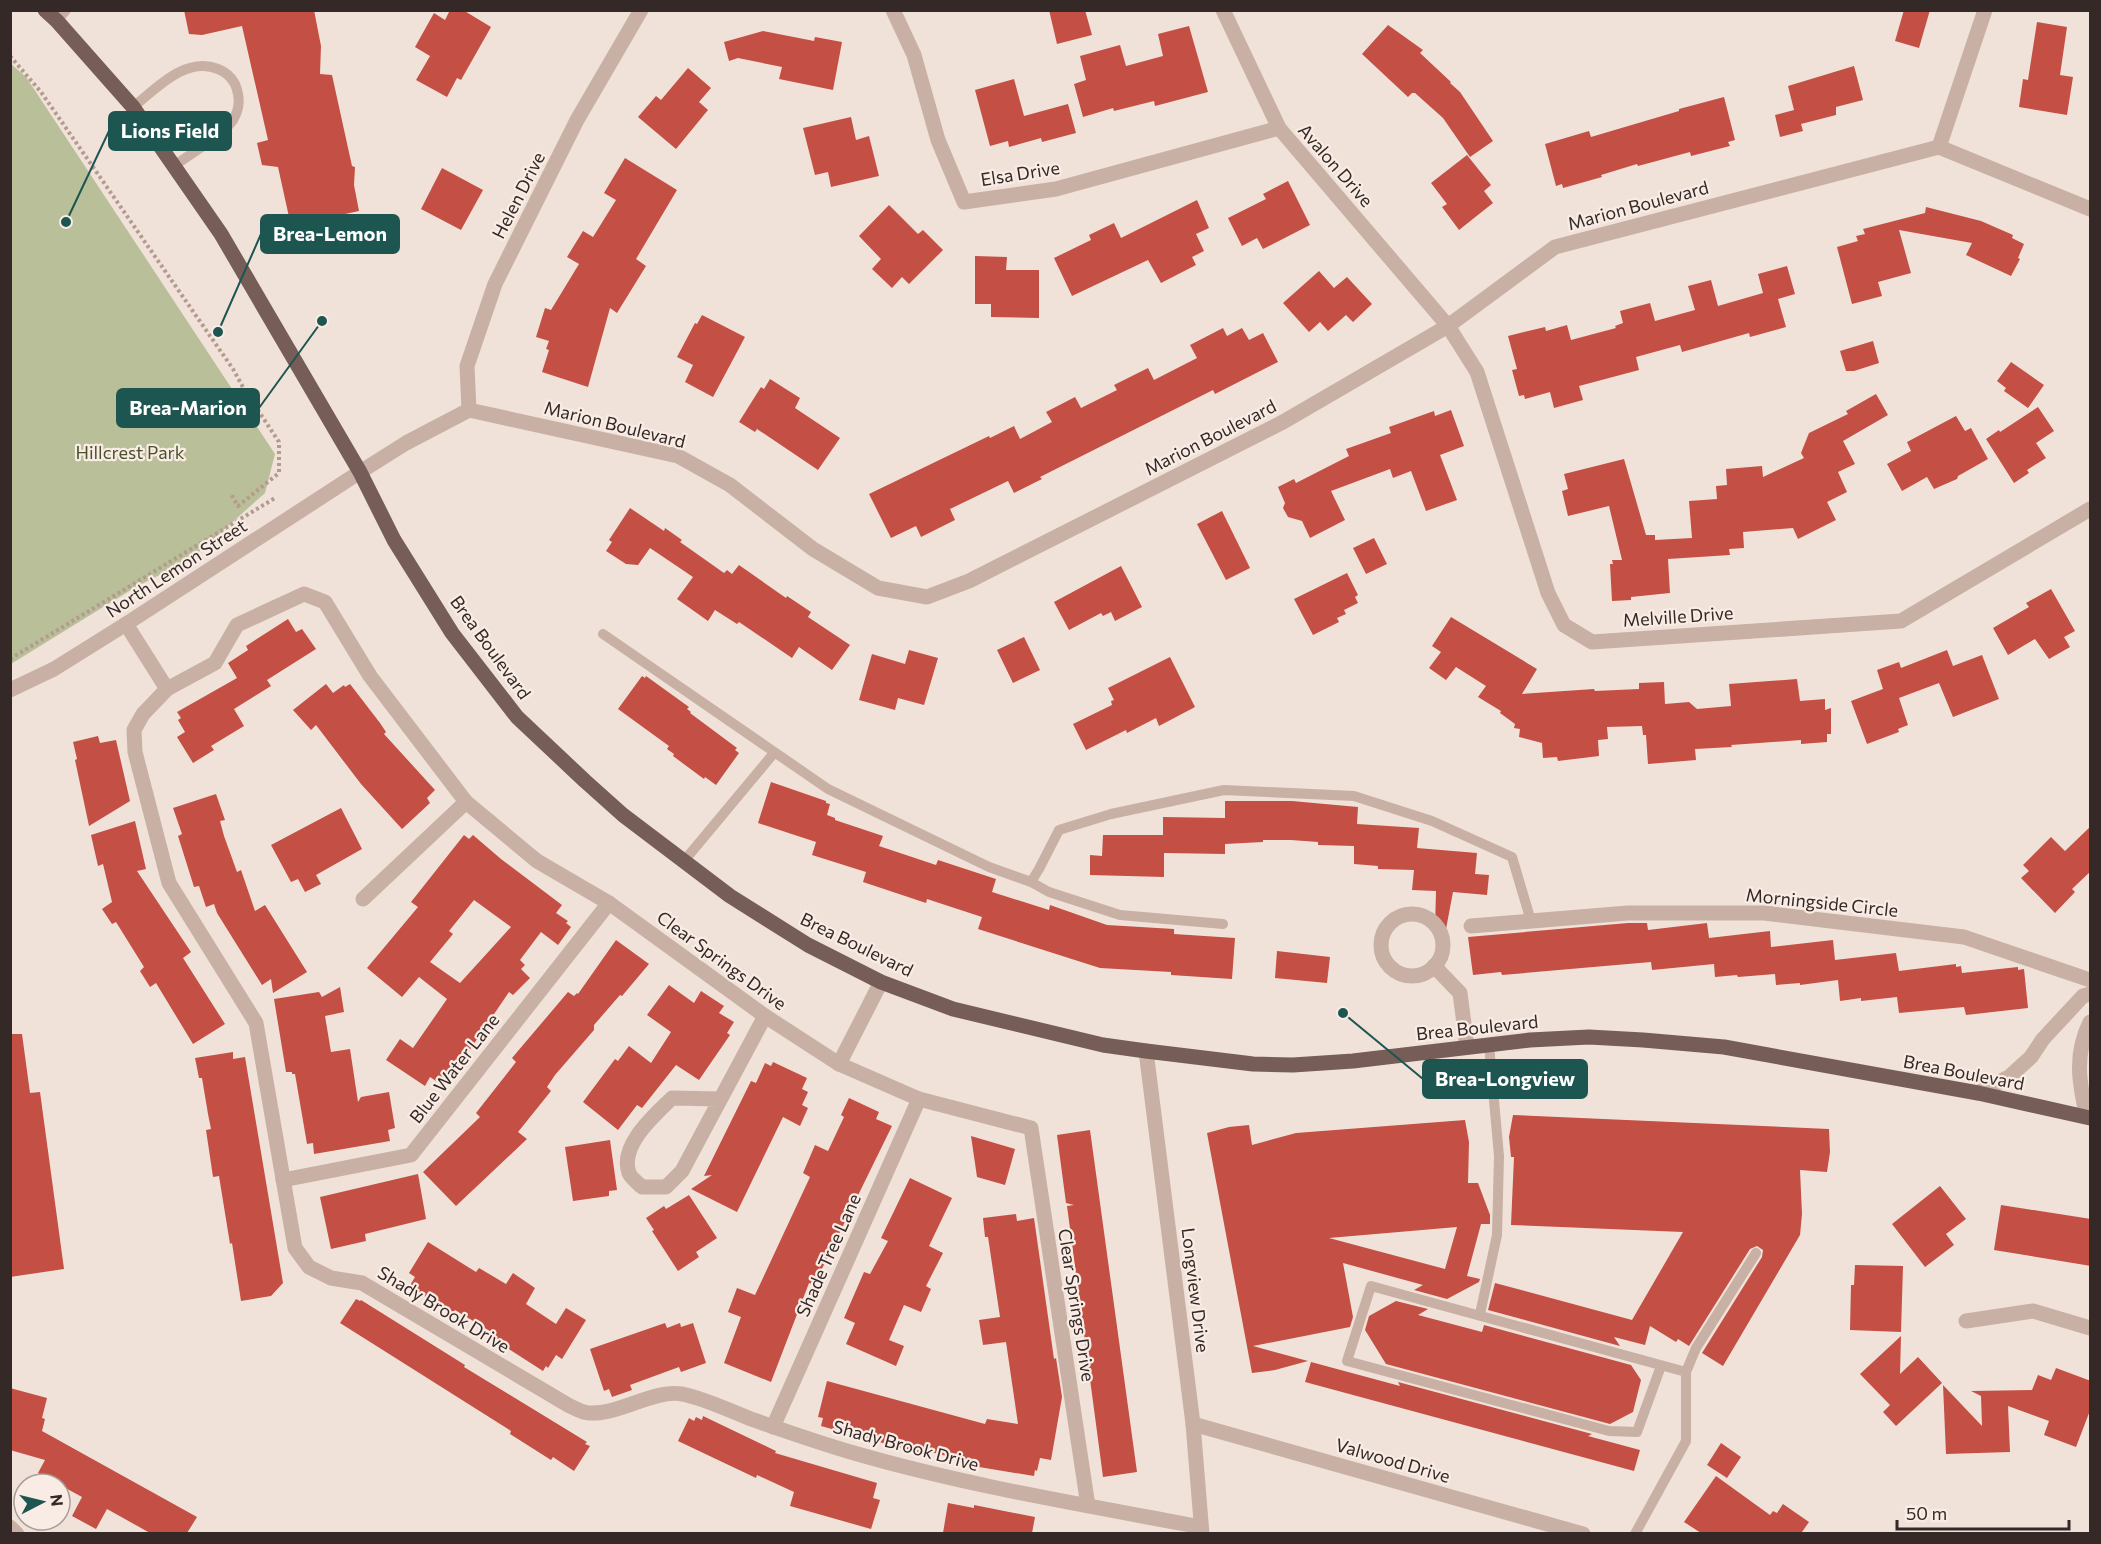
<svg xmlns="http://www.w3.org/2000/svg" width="2101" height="1544" font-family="Commissioner,sans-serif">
<rect width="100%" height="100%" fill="#f1e2d9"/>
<path fill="#b8bf99" d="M10 63 26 77 275 454 265 493 191 559 134 588 11 664Z"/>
<g fill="#c44f44" fill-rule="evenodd">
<path d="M184 10H314L321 46 320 74 332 75 352 166 355 167 354 185 359 211 322 219 289 217 278 167 262 165 257 143 268 140 242 26 202 35 189 34Z"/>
<path d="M450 10H463L491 27 461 80 457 78 447 97 416 80 430 56 415 47 434 13 445 20Z"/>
<path d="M1049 10H1085L1092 35 1057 44Z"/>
<path d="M1904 10H1930L1919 48 1895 41Z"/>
<path d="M2037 22 2067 27 2060 75 2073 77 2067 115 2019 107 2023 79 2028 80Z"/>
<path d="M1388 25 1423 50 1420 53 1451 82 1450 83 1460 92 1493 141 1470 157 1443 118 1415 93H1412L1408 97 1362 54Z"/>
<path d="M1189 26 1208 92 1155 106 1154 101 1114 111 1113 108 1083 117 1074 84 1086 80 1080 56 1120 45 1126 66 1163 56 1158 34Z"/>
<path d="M763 31 814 41 815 37 842 42 833 90 779 79 782 67 738 58 729 61 724 42Z"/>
<path d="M1854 66 1863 100 1836 107V115L1801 124 1803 131 1780 137 1775 115 1794 110 1788 86Z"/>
<path d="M688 68 711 88 699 102 708 110 676 149 638 117 656 96 661 100Z"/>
<path d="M1014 79 1024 116 1068 104 1076 133 1042 142 1041 138 1009 147 1008 141 990 146 975 90Z"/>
<path d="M1724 97 1735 140 1728 142 1730 146 1691 156 1690 152 1638 166 1637 164 1601 175 1602 177 1563 188 1562 184 1556 186 1545 144 1589 131 1591 137 1679 111V109Z"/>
<path d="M851 117 856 140 869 136 879 176 831 187 828 172 815 175 803 128Z"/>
<path d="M1467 155 1491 185 1484 191 1493 203 1459 230 1442 207 1447 204 1431 183Z"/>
<path d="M625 158 677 190 636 259 646 266 617 313 610 308 588 387 542 372 549 350 546 349 549 341 536 337 545 308 551 310 579 264 567 257 583 231 593 237 616 200 604 193Z"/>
<path d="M442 168 483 190 461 230 421 209Z"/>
<path d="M1288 181 1310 225 1263 249 1257 238 1242 246 1228 218 1266 199 1263 194Z"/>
<path d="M1197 200 1209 228 1196 234 1204 251 1192 257 1196 265 1161 283 1148 260 1072 296 1054 258 1091 240 1089 235 1114 223 1121 238Z"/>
<path d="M889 205 918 234 923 230 943 250 909 284 902 277 892 288 872 269 881 259 859 236Z"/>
<path d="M1926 207 1981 221 2013 235 2012 238 2024 244 2018 258 2020 259 2011 276 1966 255 1972 243 1899 230 1911 273 1878 282 1882 296 1852 304 1837 247 1858 241 1856 236 1865 234 1863 229 1925 213Z"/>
<path d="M975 256 1007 257 1006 270H1039V318L991 317V304H975Z"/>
<path d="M1787 266 1795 294 1778 299 1786 327 1750 337 1749 333 1682 352 1680 345 1636 357 1639 370 1579 386 1583 400 1554 408 1550 392 1525 399 1524 395 1519 396 1512 370 1517 369 1508 336 1545 327 1546 331 1567 325 1571 340 1616 328 1615 326 1623 323 1620 311 1650 303 1655 321 1695 310 1688 286 1711 280 1718 306 1763 293 1758 274Z"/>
<path d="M1319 271 1334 288 1347 277 1372 304 1353 322 1346 315 1328 331 1320 322 1309 332 1283 303Z"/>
<path d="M702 315 745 337 713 397 685 382 693 365 677 357 695 323 697 324Z"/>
<path d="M1223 328 1227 336 1242 328 1249 340 1263 333 1278 362 1215 394 1213 390 1040 477 1042 479 1014 493 1008 481 950 509 955 520 921 537 916 526 891 538 869 494 989 436 990 438 1014 426 1020 439 1052 422 1046 412 1075 397 1081 408 1117 390 1114 385 1148 368 1154 380 1197 358 1190 345Z"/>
<path d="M1873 341 1879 363 1854 371H1846L1840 351Z"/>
<path d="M2011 362 2044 385 2028 408 2004 391 2006 388 1997 381Z"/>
<path d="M770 379 800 398 795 408 840 438 818 470 757 429 755 432 739 422 761 387 764 389Z"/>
<path d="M1876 394 1888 415 1843 441 1855 464 1838 472 1847 492 1827 502 1836 520 1798 539 1793 528 1743 532 1744 548 1729 549 1730 555 1668 559 1670 593 1631 597V600L1612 601 1610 564H1613L1612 560H1622L1609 506 1568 516 1562 491 1568 489 1564 474 1624 459 1646 535H1655V540L1692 538 1689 501 1717 499 1716 486 1727 485 1726 469 1762 466 1763 477 1804 458 1801 453 1809 433 1848 414 1846 411Z"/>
<path d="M2038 407 2054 431 2036 443 2046 458 2027 470 2029 473 2014 483 1986 439 1999 430 2000 432Z"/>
<path d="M1451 410 1464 446 1440 455 1457 500 1426 511 1411 471 1393 478 1390 469 1331 491 1345 520 1310 538 1302 521 1288 517 1283 508 1285 503 1278 487 1294 479 1296 483 1349 456 1346 449 1391 433 1389 427 1434 411 1435 416Z"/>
<path d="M1956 416 1965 431 1971 428 1988 459 1958 476 1957 479 1934 489 1927 477 1902 491 1887 464 1911 451 1907 442Z"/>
<path d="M630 508 664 531 665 528 682 540 680 542 724 573 727 570 732 574 739 565 786 598 787 596 811 612 808 617 850 645 832 670 799 647 792 658 739 622 737 624 715 610 708 621 677 599 693 577 650 548 638 565 626 564 606 551 612 542 609 540Z"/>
<path d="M1222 511 1250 568 1226 580 1197 524Z"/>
<path d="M1374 538 1387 564 1366 574 1353 548Z"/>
<path d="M1121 566 1142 607 1115 621 1111 612 1103 616 1101 613 1069 630 1054 602Z"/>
<path d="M1347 573 1358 595 1355 597 1358 603 1344 610 1346 614 1337 618 1339 622 1313 635 1294 599Z"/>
<path d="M2051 589 2075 631 2064 637 2070 647 2049 659 2035 639 2008 655 1993 628 2029 607 2026 603Z"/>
<path d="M1451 617 1537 669 1522 694 1594 689 1595 691 1639 689V683L1664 682 1665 704 1689 702 1697 709 1731 706 1729 684 1797 679 1800 701 1825 699V710L1831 708V734H1827V742L1801 744V740L1731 745 1732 747 1695 749 1696 760 1648 764 1646 735H1643L1642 726 1607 727 1608 739 1598 740 1599 756 1558 761 1557 757 1543 758 1542 743 1519 737 1520 729 1514 728 1515 724 1500 713 1501 711 1478 697 1486 686 1456 667 1446 680 1429 668 1441 652 1432 646Z"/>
<path d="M288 619 296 632 302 629 316 649 267 680 271 686 234 709 244 726 211 746 214 750 193 763 177 737 185 732 178 720 181 718 177 712 237 678 228 663 248 650 246 646Z"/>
<path d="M1024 637 1040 670 1013 683 997 650Z"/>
<path d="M909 650 938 658 924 705 898 698 895 710 859 700 872 654 905 664Z"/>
<path d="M1947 650 1953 666 1982 655 1999 699 1953 717 1939 683 1899 698 1908 725 1898 729 1899 732 1867 744 1851 701 1883 689 1877 670 1899 662 1901 668Z"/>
<path d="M1170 657 1195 707 1159 726 1156 718 1127 733 1126 730 1086 750 1073 724 1112 705 1111 701 1114 700 1108 688Z"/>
<path d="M642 676 645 678 646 676 689 707 687 709 691 712 690 713 737 748 735 750 739 753 716 785 705 777 704 779 673 756 674 754 667 749 669 746 618 709Z"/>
<path d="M326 684 333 693 344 685 345 687 350 684 380 723 386 732 384 734 435 790 427 798 430 803 402 829 361 784 316 725 311 730 293 710Z"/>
<path d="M98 736 100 743 116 740 130 801 89 826 75 760 77 759 73 742Z"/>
<path d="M771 782 826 801V803L830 804 827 815 835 818V820L883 836 879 846 936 865 938 860 996 879 992 892 1049 910 1050 905 1107 925 1174 929V934L1235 938 1232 979 1171 975V972L1100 968 978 929 982 917 927 899 926 903 863 882 866 872 812 855 816 842 758 823Z"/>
<path d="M216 794 225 820 220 821 224 836 237 872 241 870 255 911 265 905 307 972 273 993 271 979 262 985 217 913 214 904 206 907 199 886 194 887 178 836 182 834 173 808Z"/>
<path d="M1225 801H1292L1358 807 1357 824 1419 828 1417 848 1477 853 1475 874 1489 875 1487 895 1453 892 1446 929 1435 928 1436 891 1412 890 1414 870 1378 869V866L1354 864V846L1318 845V842L1291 840H1263V842L1225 844V854L1164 853V877L1090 875V855L1102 856 1103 835H1163V817L1225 818Z"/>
<path d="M341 808 362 849 316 875 321 884 305 892 298 879 291 882 271 845Z"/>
<path d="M135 821 146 869 137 871 191 952 183 958 225 1024 193 1044 156 983 150 987 140 971 144 967 116 922 112 924 102 909 112 902 103 864 98 866 91 835Z"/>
<path d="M2091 826V871L2072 889 2075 892 2055 913 2021 878 2029 871 2023 865 2051 837 2065 851Z"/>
<path d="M464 835 469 839 473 835 501 859 562 905 556 913 568 921 566 923 571 927 558 945 541 932 520 960 525 965 521 969 530 978 513 995 509 992 446 1085 443 1083 442 1085 430 1077 425 1086 386 1060 400 1039 413 1048 447 999 419 977 402 997 367 968 418 907 411 902ZM474 900 511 927 460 983 430 962 453 934 449 931Z"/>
<path d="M1628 923H1647L1648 930 1707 923 1709 938 1770 931 1771 947 1833 940 1835 960 1896 953 1899 971 1956 964V967L1961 966 1962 973 2018 967V970L2024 969 2028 1008 1966 1015 1964 1007 1899 1013 1897 997 1861 1001V998L1840 1001 1838 980 1800 985V983L1776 985 1775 974 1738 977 1737 975 1715 977 1714 964 1652 970 1651 962 1502 975 1501 972 1473 975 1468 937Z"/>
<path d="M616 940 649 964 622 996 620 995 594 1025V1030L555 1075 547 1087 551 1091 518 1132 527 1139 456 1206 423 1172 480 1117 476 1113 516 1062 512 1058 568 992 574 996 577 993 578 994Z"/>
<path d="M1277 951 1330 957 1327 983 1275 978Z"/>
<path d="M669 985 694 1003 701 991 724 1006 719 1013 734 1022 727 1033 730 1035 699 1080 676 1065 642 1108 637 1105 618 1130 583 1102 615 1059 618 1061 629 1046 651 1063 671 1032 647 1015Z"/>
<path d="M340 987 344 1012 325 1016 331 1052 350 1049 358 1102 361 1097 389 1092 395 1128 388 1130 390 1141 314 1154 313 1143 307 1144 295 1074H292V1072H286L274 999 319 992 322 997Z"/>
<path d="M10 1034H22L30 1093 40 1092 64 1269 10 1277Z"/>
<path d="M233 1052V1059L245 1057 283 1283 271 1296 241 1301 232 1243 230 1244 219 1176 213 1177 206 1130 211 1129 208 1114 202 1078H199L195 1058Z"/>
<path d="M773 1062 807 1078 802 1089 808 1092 802 1105 808 1108 800 1126 783 1117 737 1212 691 1189 712 1175 704 1176 751 1081 756 1083 765 1063 771 1066Z"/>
<path d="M849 1098 879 1112 876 1119 892 1126 814 1285 809 1283 771 1382 724 1363 741 1317 728 1312 737 1288 755 1295 810 1177 803 1173 815 1145 828 1151 844 1117 841 1115Z"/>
<path d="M1513 1115 1829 1129 1830 1152 1827 1172 1800 1170 1802 1214 1800 1235 1723 1366 1702 1353 1762 1257 1763 1250 1757 1246 1750 1249 1689 1346 1678 1339 1676 1342 1650 1326 1645 1345 1614 1337 1620 1346 1488 1310 1495 1283 1632 1320 1683 1232 1511 1225 1514 1157H1511L1509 1137Z"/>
<path d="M1465 1120 1469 1142 1468 1183H1478L1490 1215V1224H1481L1467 1276 1480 1279 1479 1282 1447 1299 1414 1290 1423 1285 1343 1263 1353 1317 1350 1327 1253 1346 1308 1361 1275 1370 1252 1373 1207 1133 1229 1127 1249 1125 1252 1145 1296 1133ZM1457 1227 1445 1269 1329 1238Z"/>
<path d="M1090 1130 1137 1472 1103 1477 1067 1206 1074 1205 1066 1203 1057 1135Z"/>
<path d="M971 1136 1015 1149 1005 1185 977 1177Z"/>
<path d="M610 1140 617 1190 609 1191V1196L573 1201 565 1147Z"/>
<path d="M418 1174 426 1219 365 1234 366 1241 331 1249 320 1197Z"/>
<path d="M910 1178 952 1198 929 1246 943 1253 926 1286 931 1289 921 1312 904 1305 889 1340 904 1346 896 1366 846 1344 855 1323 844 1318 864 1272 870 1274 888 1241 881 1238Z"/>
<path d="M1940 1186 1966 1219 1946 1234 1954 1245 1925 1267 1892 1224Z"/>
<path d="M689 1195 717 1238 696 1252 699 1257 678 1271 652 1231 654 1230 646 1218 664 1206 666 1209Z"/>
<path d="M2001 1205 2091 1219V1266L1994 1250Z"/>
<path d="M1016 1214 1017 1221 1034 1218 1054 1359 1056 1358 1062 1397 1051 1460 1040 1458 1037 1471 1035 1470 1034 1476 973 1466 974 1463 931 1452 930 1456 821 1426 823 1418 818 1417 827 1381 985 1424 987 1419 1018 1424 1006 1342 983 1345 979 1320 1000 1317 988 1237H985L983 1218Z"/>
<path d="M428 1242 476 1272 479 1268 506 1284 513 1273 535 1288 526 1304 556 1324 566 1308 586 1320 562 1359 556 1355 548 1368 546 1366 543 1371 490 1337 493 1333 455 1310 453 1313 409 1287 415 1277 409 1273Z"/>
<path d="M1855 1265 1903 1266 1901 1332 1850 1330 1851 1285H1854Z"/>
<path d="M356 1299 360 1301 361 1300 465 1365 464 1367 587 1442 585 1444 590 1446 574 1471 553 1457 551 1460 510 1434 511 1431 340 1323Z"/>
<path d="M1396 1301 1428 1309 1418 1315 1482 1332 1484 1325 1631 1365 1641 1380 1633 1412 1610 1424 1386 1364 1365 1330 1369 1316Z"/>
<path d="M665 1323 667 1328 680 1323 681 1327 693 1323 706 1363 681 1372 679 1367 630 1385 632 1390 612 1397 609 1389 604 1391 590 1349Z"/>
<path d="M1901 1336 1900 1374 1918 1357 1942 1383 1896 1426 1883 1412 1890 1405 1860 1374Z"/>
<path d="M1311 1362 1400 1386 1398 1382 1592 1434 1588 1436 1640 1450 1634 1471 1305 1382Z"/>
<path d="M2056 1368 2091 1381V1408L2076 1447 2044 1435 2049 1421 2008 1406 2010 1452 1946 1454 1943 1385 1982 1426 1981 1396 1971 1391 2032 1390 2038 1375 2051 1380Z"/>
<path d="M10 1388 47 1398 42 1418 45 1419 42 1431 197 1517 187 1533H150L107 1509 96 1529 72 1516 82 1497 38 1473 45 1460 10 1450Z"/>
<path d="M703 1416 776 1451 775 1453 877 1483 873 1498 880 1500 871 1529 790 1506 794 1492 757 1475 756 1478 678 1441 689 1418 694 1421 696 1417 702 1420Z"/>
<path d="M1721 1443 1741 1457 1727 1478 1707 1465Z"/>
<path d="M1716 1476 1770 1515 1773 1511 1777 1513 1783 1504 1809 1522 1802 1532 1804 1533H1701L1684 1522Z"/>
<path d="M948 1503 974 1508V1505L1035 1517 1032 1533H943Z"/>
</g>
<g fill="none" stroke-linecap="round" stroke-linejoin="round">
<g stroke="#b49a8f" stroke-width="4" stroke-dasharray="3 3" stroke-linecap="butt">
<path d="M10 56 41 92 233 369 244 389 279 442V473L238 506 231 494"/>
<path d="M10 659 275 498"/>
</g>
<g stroke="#c8b0a5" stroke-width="10">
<path d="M57 21 66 10"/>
<path d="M133 107C156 89 185 56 218 69 226 72 231 77 235 84 240 96 240 109 233 120 224 134 189 155 174 166"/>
<path d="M603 634 828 789 989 867 1031 882 1039 869 1059 830 1111 814 1224 790 1354 796 1432 821 1512 857 1531 921"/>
<path d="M684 861 774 753"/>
<path d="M1031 882 1049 892 1120 915 1223 924"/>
<path d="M1480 1314 1497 1235 1499 1156 1489 1045"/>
<path d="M1661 1366 1637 1432 1609 1431 1347 1361 1371 1286 1686 1372"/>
<path d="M1635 1534 1686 1441V1372L1696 1348 1756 1253"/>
</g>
<g stroke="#c8b0a5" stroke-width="15">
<path d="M893 10 914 55 938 140 964 202 1056 189 1279 128"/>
<path d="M1223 10 1279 128 1448 326 1477 372 1548 593 1564 625 1592 642 1901 621 2090 509"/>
<path d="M1939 147 1985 10"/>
<path d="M469 410 467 366 495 284 577 120 641 10"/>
<path d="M360 472 406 443 469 410 678 456 730 485 813 549 878 588 927 597 969 581 1283 422 1448 326 1555 247 1939 147 2090 209"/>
<path d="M126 624 167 689"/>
<path d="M363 899 466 802"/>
<circle cx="1412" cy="945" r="31"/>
<path d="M1471 926 1628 913H1764L1964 937 2090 980"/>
<path d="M1434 966 1460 993 1467 1047"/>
<path d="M1146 1051 1193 1424 1202 1534"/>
<path d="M839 1064 881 982"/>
<path d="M1978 1093 2009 1077 2031 1057 2043 1039 2083 996 2090 994"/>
<path d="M720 1099 672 1098C655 1115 619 1145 629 1173 631 1178 638 1183 642 1187H666L682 1171 765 1016"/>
<path d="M2087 1117C2079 1083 2074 1055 2090 1022"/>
<path d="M283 1180 411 1155 609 903"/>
<path d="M1966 1321 2033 1311 2090 1328"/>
<path d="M1193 1424 1583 1534"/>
<path d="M773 1427 919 1099"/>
<path d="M1088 1506 1031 1128 919 1099 839 1064 765 1016 609 903 537 861 466 802 370 676 325 602 304 594 237 625 215 663 167 689 143 714 134 730 135 752 169 883 256 1023 295 1248 309 1267 331 1278 362 1283 568 1405C574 1408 582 1413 589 1413 619 1415 654 1389 682 1394 706 1399 728 1410 751 1419 785 1431 819 1443 854 1453 968 1486 1085 1505 1201 1527"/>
<path d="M10 1527 17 1534"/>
</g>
<path stroke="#c8b0a5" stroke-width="15" d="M10 690 54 669 126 624 360 472"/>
<path stroke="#765d57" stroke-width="15" d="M45 10 57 21 133 107 221 234 360 472 394 540 452 633 517 717 585 781 623 815 730 896 808 945 881 982 953 1009 1103 1045 1146 1051 1253 1064 1293 1065 1353 1061 1530 1040 1589 1037 1643 1040 1724 1047 1978 1093 2090 1118"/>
</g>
<g text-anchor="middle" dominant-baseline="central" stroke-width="4.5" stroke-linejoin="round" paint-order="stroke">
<g font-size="18" fill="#342926" stroke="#f9ece5">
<text transform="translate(1336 165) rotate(49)">Avalon Drive</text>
<text transform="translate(1020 173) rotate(-9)">Elsa Drive</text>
<text transform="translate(518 195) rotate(-63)">Helen Drive</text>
<text transform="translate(1638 205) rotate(-15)">Marion Boulevard</text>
<text transform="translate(615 424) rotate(14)">Marion Boulevard</text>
<text transform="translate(1210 437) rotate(-27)">Marion Boulevard</text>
<text transform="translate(176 568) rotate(-33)">North Lemon Street</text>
<text transform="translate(1678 616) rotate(-4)">Melville Drive</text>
<text transform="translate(491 647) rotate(54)">Brea Boulevard</text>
<text transform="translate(1822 902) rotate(6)">Morningside Circle</text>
<text transform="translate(857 944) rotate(26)">Brea Boulevard</text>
<text transform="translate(722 960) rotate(36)">Clear Springs Drive</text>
<text transform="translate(1477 1027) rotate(-6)">Brea Boulevard</text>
<text transform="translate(454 1068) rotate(-52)">Blue Water Lane</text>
<text transform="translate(1964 1072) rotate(11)">Brea Boulevard</text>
<text transform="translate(828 1255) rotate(-66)">Shade Tree Lane</text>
<text transform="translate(1196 1290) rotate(83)">Longview Drive</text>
<text transform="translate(1077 1305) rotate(81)">Clear Springs Drive</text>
<text transform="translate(444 1309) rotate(31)">Shady Brook Drive</text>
<text transform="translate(906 1445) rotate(15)">Shady Brook Drive</text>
<text transform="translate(1393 1460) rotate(16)">Valwood Drive</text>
</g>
<g font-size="18" fill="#4a522b" stroke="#f9ece5">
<text x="130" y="452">Hillcrest Park</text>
</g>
</g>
<path fill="none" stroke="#1d5550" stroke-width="2" d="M66 222L109 131M218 332L261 234M322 321L259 408M1343 1013L1423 1079"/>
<g fill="#1d5550" stroke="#f9ece5" stroke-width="2">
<circle cx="66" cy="222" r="6"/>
<circle cx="218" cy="332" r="6"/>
<circle cx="322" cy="321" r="6"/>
<circle cx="1343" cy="1013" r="6"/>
</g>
<g fill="#1d5550" stroke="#1d5550" stroke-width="2">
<rect x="109" y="112" width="122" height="38" rx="6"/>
<rect x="261" y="215" width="138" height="38" rx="6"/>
<rect x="117" y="389" width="142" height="38" rx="6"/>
<rect x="1423" y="1060" width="164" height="38" rx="6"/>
</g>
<g font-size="20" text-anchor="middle" font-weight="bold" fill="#fff">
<text x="170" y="138">Lions Field</text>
<text x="330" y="241">Brea-Lemon</text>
<text x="188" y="415">Brea-Marion</text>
<text x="1505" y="1086">Brea-Longview</text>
</g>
<rect width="2101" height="1544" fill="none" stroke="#342926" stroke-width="24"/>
<g transform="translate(42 1502) rotate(83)"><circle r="28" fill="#f9ece5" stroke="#aa9e99" stroke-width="1.5"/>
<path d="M0-4.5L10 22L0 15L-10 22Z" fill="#1d5550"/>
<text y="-9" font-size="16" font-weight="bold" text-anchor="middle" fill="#342926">N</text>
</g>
<path d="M1897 1520v9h172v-9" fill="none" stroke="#342926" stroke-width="3"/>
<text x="1906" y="1520" font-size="18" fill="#342926" stroke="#f9ece5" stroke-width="4.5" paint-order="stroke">50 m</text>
</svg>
